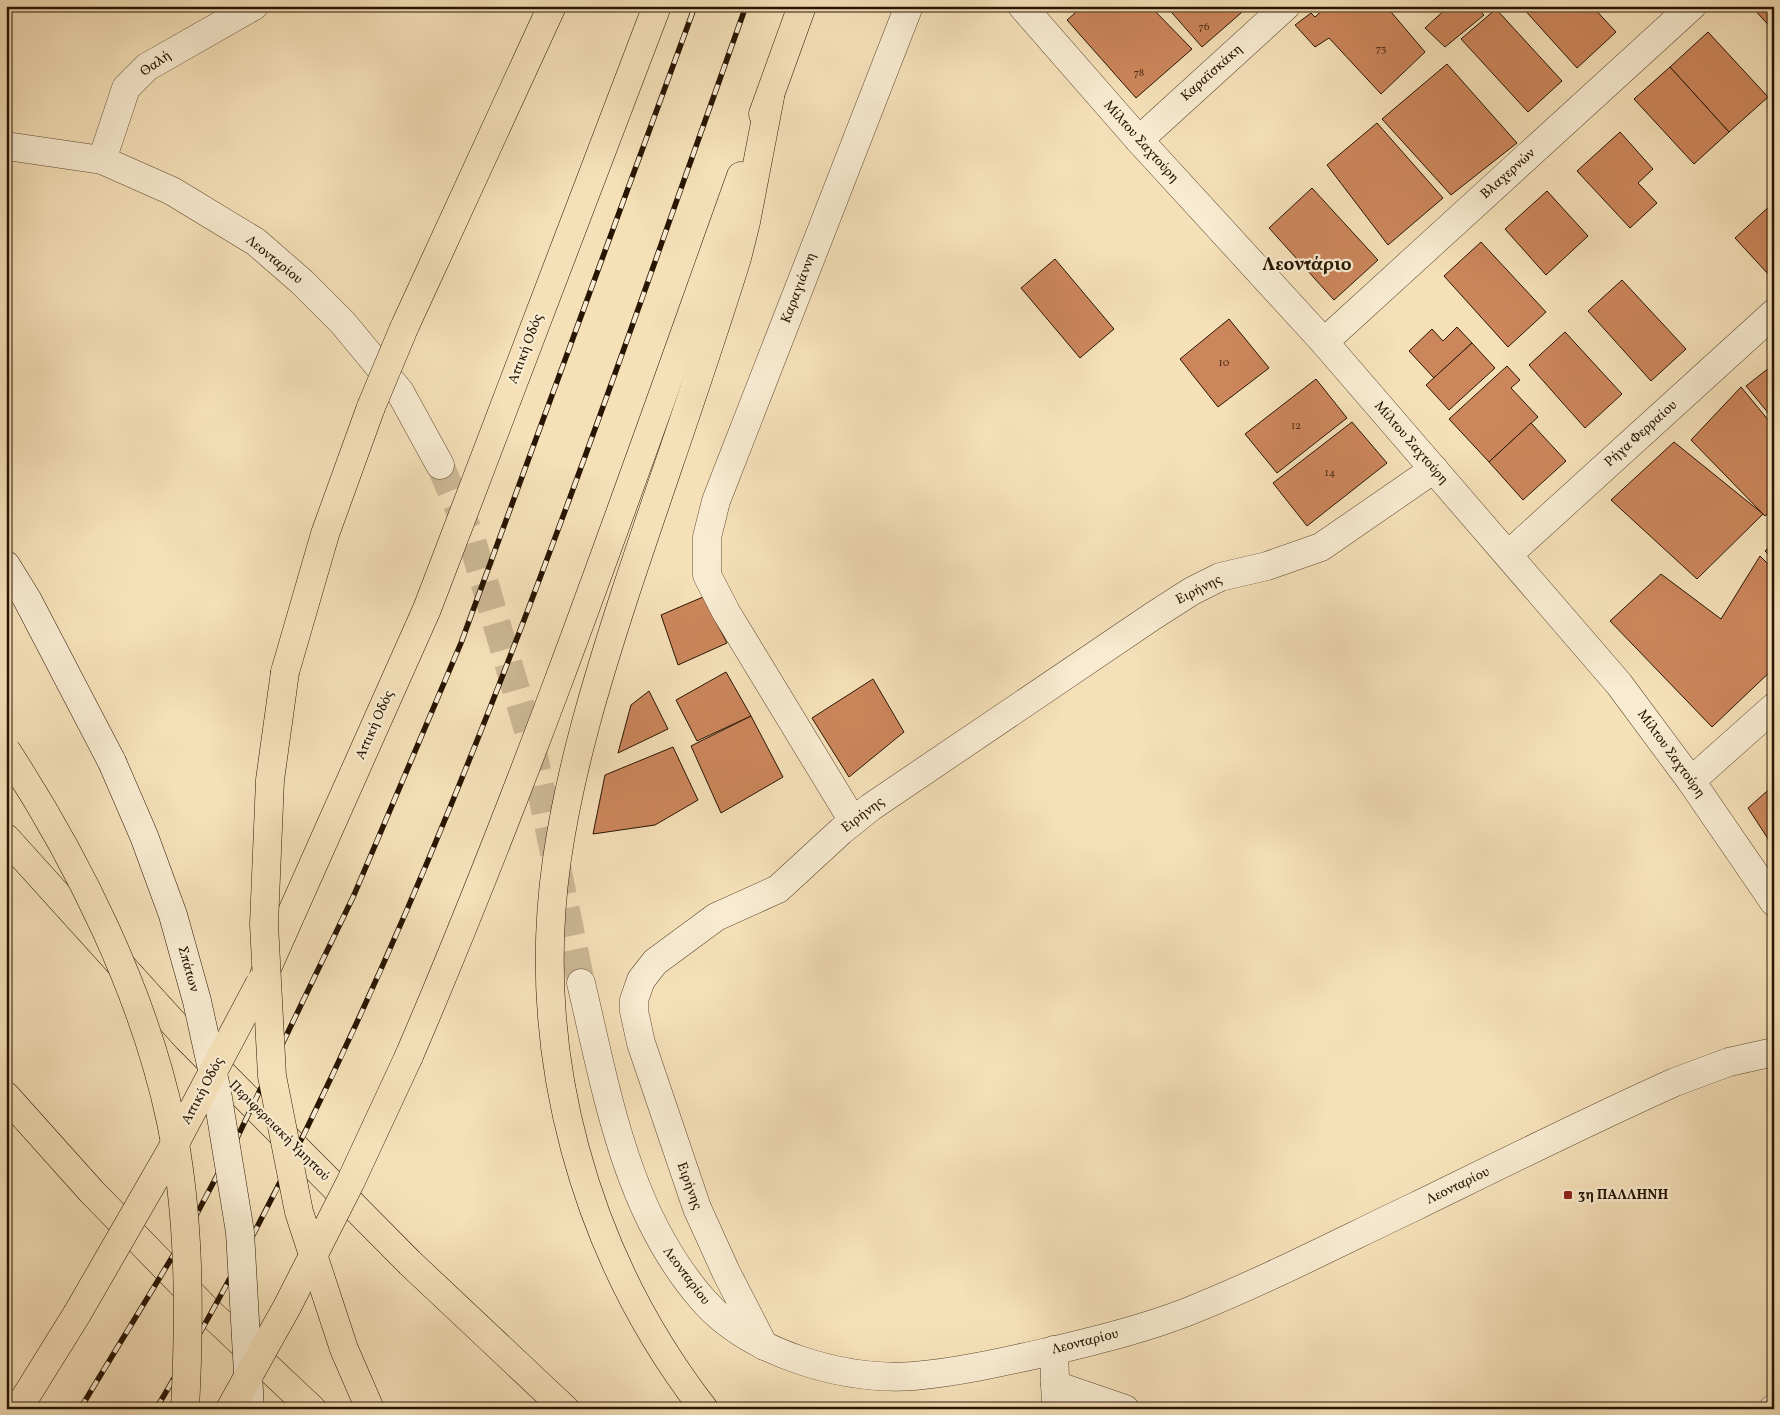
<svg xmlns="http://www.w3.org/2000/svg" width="1780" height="1415" font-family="Vollkorn,serif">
<rect width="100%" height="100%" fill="#f5e0b8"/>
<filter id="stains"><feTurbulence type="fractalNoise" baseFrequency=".004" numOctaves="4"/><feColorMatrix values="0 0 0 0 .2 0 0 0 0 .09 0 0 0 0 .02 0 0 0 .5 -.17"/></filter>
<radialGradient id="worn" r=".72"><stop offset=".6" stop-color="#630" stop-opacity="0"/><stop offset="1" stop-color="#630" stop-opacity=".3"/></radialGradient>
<g fill="#cc865c" stroke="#281502">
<path d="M1083 6H1150L1192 49 1136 98 1067 20Z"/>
<path d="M1166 6H1249L1202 47Z"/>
<path d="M1327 6H1386L1425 52 1381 94 1329 38 1315 47 1295 25 1311 13 1315 17Z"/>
<path d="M1449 6H1475L1484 15 1445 47 1425 28Z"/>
<path d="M1521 6H1592L1616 32 1577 68Z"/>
<path d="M1751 6H1774V31Z"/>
<path d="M1496 9 1562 81 1528 112 1461 39Z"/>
<path d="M1708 32 1768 97 1729 132 1670 67Z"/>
<path d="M1447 64 1517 143 1451 195 1382 119Z"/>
<path d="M1670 67 1729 132 1694 164 1634 99Z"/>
<path d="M1377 123 1443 198 1388 245 1327 165Z"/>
<path d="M1620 132 1653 169 1638 183 1657 203 1630 228 1577 171Z"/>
<path d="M1312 188 1378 260 1334 300 1269 228Z"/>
<path d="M1547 191 1588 236 1546 275 1505 229Z"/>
<path d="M1773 203 1774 271 1769 275 1735 238Z"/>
<path d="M1481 242 1546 312 1508 347 1444 276Z"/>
<path d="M1055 259 1114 329 1080 358 1021 288Z"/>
<path d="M1622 280 1686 349 1651 381 1588 311Z"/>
<path d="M1229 319 1269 368 1218 407 1180 359Z"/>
<path d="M1457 327 1472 343 1434 378 1409 351 1432 329 1443 341Z"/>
<path d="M1565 332 1622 394 1585 428 1529 365Z"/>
<path d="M1472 343 1495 368 1449 410 1426 385Z"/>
<path d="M1774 364V420L1746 386Z"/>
<path d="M1507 366 1520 380 1511 388 1538 417 1489 462 1449 419Z"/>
<path d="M1316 379 1347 418 1277 473 1245 434Z"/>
<path d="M1741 387 1774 427V508L1765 516 1691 440Z"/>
<path d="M1352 422 1387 463 1307 526 1273 483Z"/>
<path d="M1531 423 1566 461 1523 500 1489 462Z"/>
<path d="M1674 442 1763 514 1697 579 1611 500Z"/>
<path d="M1774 543V560L1765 551Z"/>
<path d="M1760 556 1774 570V668L1712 727 1610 621 1661 574 1721 619Z"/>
<path d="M703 597 727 643 678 665 661 615Z"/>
<path d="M726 672 751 716 697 741 676 700Z"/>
<path d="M873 679 904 732 849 777 812 718Z"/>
<path d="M649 691 668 729 618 753 631 705Z"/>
<path d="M751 716 783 777 721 813 691 746Z"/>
<path d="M673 747 698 800 655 825 593 834 605 775Z"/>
<path d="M1774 785V848L1748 808Z"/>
</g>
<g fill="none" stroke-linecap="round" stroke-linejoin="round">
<path stroke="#ccb794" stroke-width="28" stroke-dasharray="28 14" stroke-linecap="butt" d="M440 465 471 537 530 737 581 983"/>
<g stroke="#5b4830" stroke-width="29">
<g id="minor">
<path d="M1022 6 1139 140 1324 342 1619 684 1691 781 1774 902"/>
<path d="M1139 140 1286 6"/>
<path d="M102 160 126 88 147 67 254 6"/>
<path d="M1324 342 1692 6"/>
<path d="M1509 554 1774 313"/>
<path d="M1691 781 1774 707"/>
<path d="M853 821 726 612 707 575V537L716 501 909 6"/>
<path d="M764 1346 726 1272 697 1208 641 1043 634 1011V1000L641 980 655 962 716 917 778 889 841 831 871 807 1153 616 1192 591 1220 577 1267 566 1321 547 1434 469"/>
<path d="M1055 1385 1125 1409"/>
</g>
</g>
<g stroke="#5b4830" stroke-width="29">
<g id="tertiary">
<path d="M6 146 102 160 172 191 256 242 302 282 343 323 400 392 440 465"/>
<path d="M581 983C607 1093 626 1212 703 1300 750 1354 844 1381 914 1376 960 1372 1007 1361 1052 1351 1098 1340 1143 1329 1187 1312 1265 1281 1340 1242 1416 1206 1502 1164 1588 1121 1675 1082L1729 1062 1774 1052"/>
<path d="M1054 1350 1056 1409"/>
<path d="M1773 1409 1774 1408"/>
</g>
</g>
<g stroke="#281502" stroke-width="29">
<path id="secondary" d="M6 565 27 599 112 762"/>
</g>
<g stroke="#281502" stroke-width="29">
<g id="motorway">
<path d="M763 114 802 6"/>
<path d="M404 328 552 6"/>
<path d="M285 672 325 534 371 407"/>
<path d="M6 838 187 1038 410 1263 565 1409"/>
<path d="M264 975 427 609 657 6"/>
<path d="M409 1056C533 767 635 471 741 176"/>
<path d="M6 1096 92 1192 209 1312 312 1409"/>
<path d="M18 1409 77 1314"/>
<path d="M704 1409C584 1254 529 1053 557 859 570 769 597 680 625 594 662 482 702 371 737 258L746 222 770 97"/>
</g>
</g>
<use href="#minor" stroke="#f8ebd1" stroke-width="28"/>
<use href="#tertiary" stroke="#f8ebd1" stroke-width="28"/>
<use href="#secondary" stroke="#f8ebd1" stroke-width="28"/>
<use href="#motorway" stroke="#f5e0b8" stroke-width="28"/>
<g stroke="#281502" stroke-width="5.5">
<g id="rail">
<path d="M80 1409 185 1236 236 1140 354 895 461 643 695 6"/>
<path d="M156 1409C415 974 576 480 746 6"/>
</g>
</g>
<use href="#rail" stroke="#f8ebd1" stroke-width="4" stroke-dasharray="11" stroke-linecap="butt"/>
<g stroke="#281502" stroke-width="29" stroke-linecap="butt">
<path id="secondary-bridge" d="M112 762 144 836 173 915 197 1001 217 1092 240 1232 250 1409"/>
</g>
<g stroke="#281502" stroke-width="29" stroke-linecap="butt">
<g id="motorway-bridge">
<path d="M371 407 404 328"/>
<path d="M285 672 270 780 264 924 272 1076 299 1212 344 1349 370 1409"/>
<path d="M6 750C78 860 144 993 171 1122 190 1216 190 1314 185 1409"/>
<path d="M77 1314 172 1149 260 983"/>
<path d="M230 1409 287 1307 350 1183 409 1056"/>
</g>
</g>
<use href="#secondary-bridge" stroke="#f8ebd1" stroke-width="28"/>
<use href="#motorway-bridge" stroke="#f5e0b8" stroke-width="28"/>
</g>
<rect fill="#8f2418" stroke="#f8ebd1" stroke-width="2" x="1563" y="1190" width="10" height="10" rx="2.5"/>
<g text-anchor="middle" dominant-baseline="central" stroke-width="4.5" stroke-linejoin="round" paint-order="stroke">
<g font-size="11" fill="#513118">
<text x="1204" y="27">76</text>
<text x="1381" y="49">73</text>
<text x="1139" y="73">78</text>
<text x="1224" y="363">10</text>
<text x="1296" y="426">12</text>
<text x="1330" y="473">14</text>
</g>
<g font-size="14" fill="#281502" stroke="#f8ebd1">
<text transform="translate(156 64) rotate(-35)">Θαλή</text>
<text transform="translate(1212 73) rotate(-42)">Καραϊσκάκη</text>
<text transform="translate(1141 142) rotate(48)">Μίλτου Σαχτούρη</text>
<text transform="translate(1508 174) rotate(-42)">Βλαχερνών</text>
<text transform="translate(274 260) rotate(39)">Λεονταρίου</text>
<text transform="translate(799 288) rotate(-69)">Καραγιάννη</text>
<text transform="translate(526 349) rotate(-69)">Αττική Οδός</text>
<text transform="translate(1641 434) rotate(-42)">Ρήγα Φερραίου</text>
<text transform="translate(1411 443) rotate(49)">Μίλτου Σαχτούρη</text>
<text transform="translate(1199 590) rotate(-27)">Ειρήνης</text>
<text transform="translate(375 725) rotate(-66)">Αττική Οδός</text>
<text transform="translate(1671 754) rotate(54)">Μίλτου Σαχτούρη</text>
<text transform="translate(863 815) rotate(-37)">Ειρήνης</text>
<text transform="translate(188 969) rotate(74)">Σπάτων</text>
<text transform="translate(203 1091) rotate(-62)">Αττική Οδός</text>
<text transform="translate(279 1131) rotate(45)">Περιφερειακή Υμηττού</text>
<text transform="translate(689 1186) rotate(70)">Ειρήνης</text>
<text transform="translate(1458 1186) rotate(-26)">Λεονταρίου</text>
<text transform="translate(686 1276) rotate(53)">Λεονταρίου</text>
<text transform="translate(1085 1342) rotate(-14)">Λεονταρίου</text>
</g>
<g font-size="14" font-weight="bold" fill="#281502" stroke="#f8ebd1" text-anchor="start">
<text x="1578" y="1195">3η ΠΑΛΛΗΝΗ</text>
</g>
<g font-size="19" font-weight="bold" fill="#281502" stroke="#f8ebd1">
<text x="1307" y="265">Λεοντάριο</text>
</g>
</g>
<rect width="1780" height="1415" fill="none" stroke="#f5e0b8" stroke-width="25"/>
<rect x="8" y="8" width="1765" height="1400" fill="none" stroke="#281502" stroke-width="2.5"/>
<rect x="12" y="12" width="1755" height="1390" fill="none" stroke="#281502"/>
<rect width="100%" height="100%" filter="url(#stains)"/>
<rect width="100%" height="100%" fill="url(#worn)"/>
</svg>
